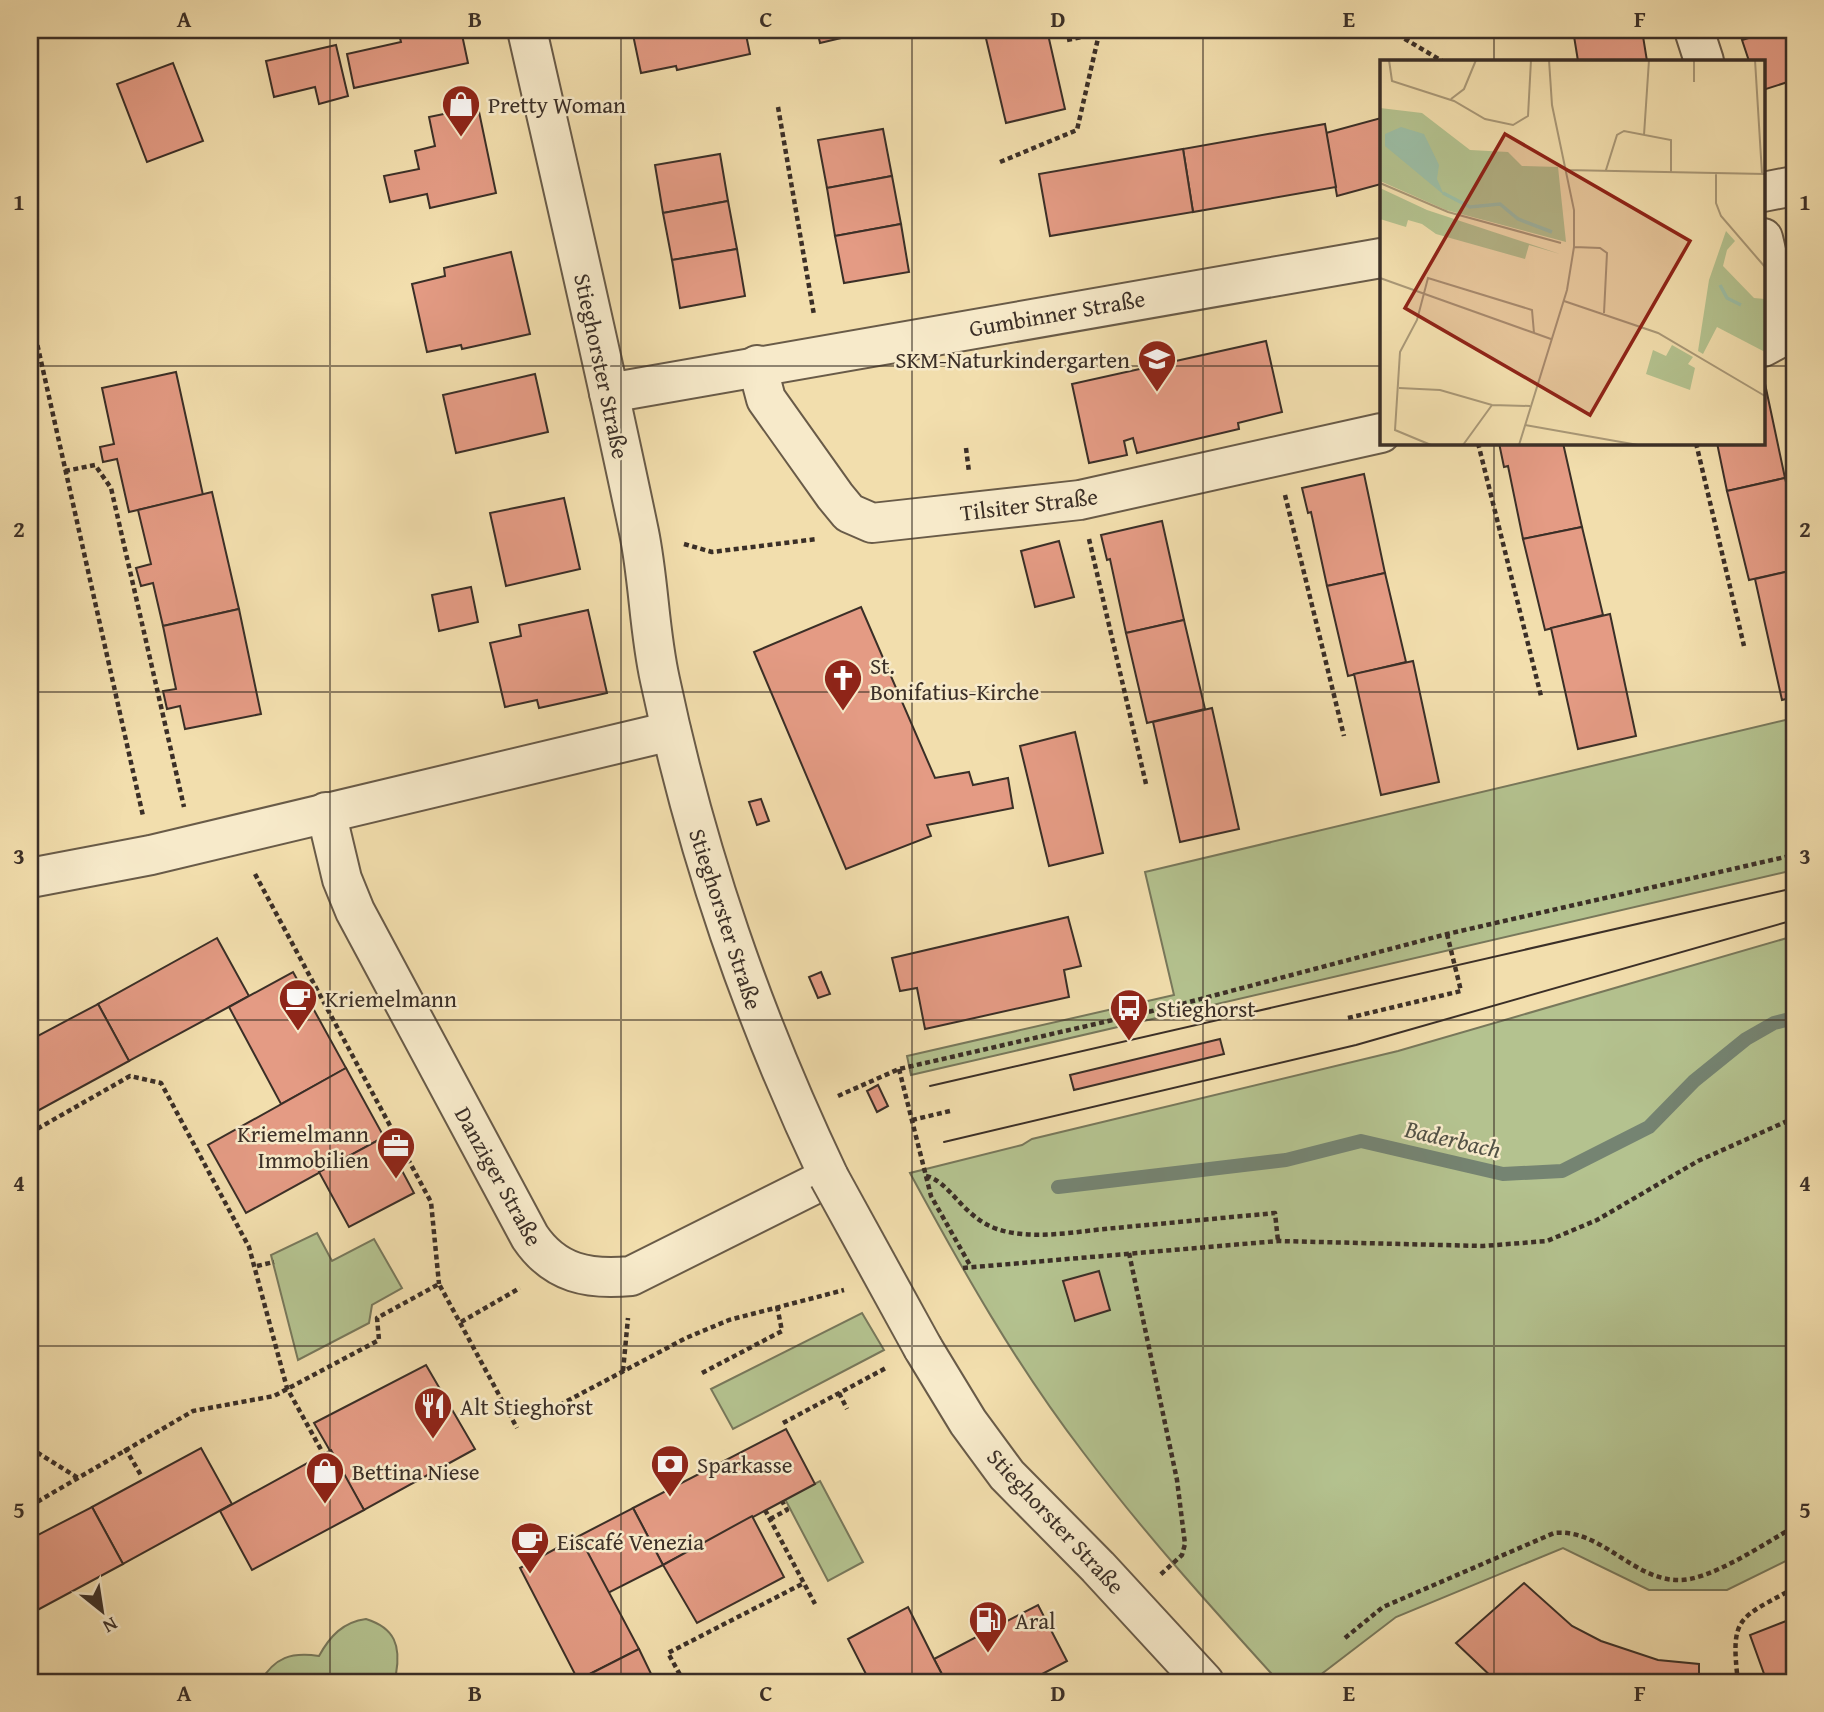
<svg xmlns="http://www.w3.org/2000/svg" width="1824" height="1712" font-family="'Gentium Book Plus',serif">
<rect width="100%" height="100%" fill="#f2dead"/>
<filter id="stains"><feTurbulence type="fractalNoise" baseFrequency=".00286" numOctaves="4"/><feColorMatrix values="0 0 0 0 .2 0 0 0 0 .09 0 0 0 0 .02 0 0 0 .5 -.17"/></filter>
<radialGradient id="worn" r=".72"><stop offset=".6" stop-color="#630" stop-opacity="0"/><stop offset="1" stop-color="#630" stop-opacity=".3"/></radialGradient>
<g fill="#b4c28f" stroke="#78785b" stroke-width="2">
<path d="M1794 718V870L911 1075 907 1056 1174 995 1145 872Z"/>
<path d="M1794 936V1557L1727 1590H1649L1563 1548 1396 1617 1311 1682H1279C1211 1607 1144 1533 1083 1452 1016 1365 962 1269 910 1173L1022 1145 1032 1139 1398 1051Z"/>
<path d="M317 1233 332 1261 374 1239 402 1288 372 1305 369 1323 298 1360 271 1255Z"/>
<path d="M862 1313 884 1350 733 1429 711 1389Z"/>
<path d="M820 1481 863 1562 828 1581 785 1499Z"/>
<path d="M366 1619C395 1628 401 1646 396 1674L417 1682H260C275 1657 291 1652 319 1656 330 1636 343 1622 366 1619Z"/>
</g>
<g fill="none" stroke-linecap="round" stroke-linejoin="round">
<path stroke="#758472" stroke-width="14" d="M1058 1187 1286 1160 1361 1141 1503 1174 1562 1171 1649 1127 1694 1081 1746 1039 1774 1023 1794 1018"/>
</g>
<g fill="#e49b84" stroke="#3b2f27" stroke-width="2">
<path d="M251 30H277L252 35Z"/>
<path d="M398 30H461L468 63 354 88 347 54 401 42Z"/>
<path d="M632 30H745L750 54 677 70 676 66 641 73Z"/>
<path d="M817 30H875L820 43Z"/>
<path d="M984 30H1047L1065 109 1006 123Z"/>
<path d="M1573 30H1642L1647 61H1578Z"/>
<path d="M1775 30H1794V80L1763 90V61H1749L1742 40Z"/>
<path d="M336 45 348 96 319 104 315 87 274 97 266 61Z"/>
<path d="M173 63 203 141 147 162 117 84Z"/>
<path d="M478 107 496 193 430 208 427 194 390 202 384 176 419 169 415 151 435 146 429 117Z"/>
<path d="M1381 118V184L1337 196 1326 133Z"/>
<path d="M1325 124 1336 187 1193 212 1183 149Z"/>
<path d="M883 129 892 176 827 188 818 140Z"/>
<path d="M1183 149 1193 212 1050 236 1039 174Z"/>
<path d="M720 154 728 201 663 213 655 165Z"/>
<path d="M892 176 901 224 835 236 827 188Z"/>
<path d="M728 201 737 249 672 260 663 213Z"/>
<path d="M901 224 909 272 844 283 835 236Z"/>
<path d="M737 249 745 296 680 308 672 260Z"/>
<path d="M511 252 530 334 462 349 461 345 427 352 412 284 445 276 444 268Z"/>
<path d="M1266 341 1282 412 1238 423 1239 429 1137 453 1133 438 1124 441 1127 455 1089 463 1072 384Z"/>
<path d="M176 372 203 495 129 512 117 459 103 462 100 447 114 444 102 388Z"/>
<path d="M535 374 548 432 456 453 443 395Z"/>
<path d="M1764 379 1785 478 1727 491 1717 443H1763Z"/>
<path d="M1499 443H1563L1582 527 1523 539 1508 466 1504 467Z"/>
<path d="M1364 474 1385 573 1327 586 1311 512 1308 513 1302 488Z"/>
<path d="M1785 478 1794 515V570L1749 580 1727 491Z"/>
<path d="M212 492 239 609 163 626 153 583 141 586 136 568 151 564 138 510Z"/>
<path d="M564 498 580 569 506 586 490 513Z"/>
<path d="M1162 521 1184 620 1126 633 1110 559 1107 560 1101 535Z"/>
<path d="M1582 527 1603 615 1545 630 1523 539Z"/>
<path d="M1059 541 1074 597 1035 607 1021 551Z"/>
<path d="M1794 570V697L1782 700 1755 579Z"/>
<path d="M1385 573 1406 662 1348 676 1327 586Z"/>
<path d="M471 587 478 622 439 631 432 595Z"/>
<path d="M861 607 935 778 969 772 973 785 1008 778 1013 808 927 825 931 836 846 869 754 652Z"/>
<path d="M239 609 261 714 185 729 180 706 167 709 163 691 176 689 163 626Z"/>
<path d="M588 610 607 693 539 708 537 700 505 707 490 643 521 636 519 625Z"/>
<path d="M1610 614 1636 736 1578 749 1551 628Z"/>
<path d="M1184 620 1205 709 1147 723 1126 633Z"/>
<path d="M1413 661 1439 782 1381 795 1354 674Z"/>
<path d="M1212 708 1239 829 1180 842 1153 722Z"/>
<path d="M1075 732 1103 853 1049 866 1020 746Z"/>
<path d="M761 799 769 821 757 825 749 802Z"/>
<path d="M1068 917 1081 966 1064 970 1069 997 925 1029 917 988 900 991 892 958Z"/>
<path d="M217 938 249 996 129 1061 98 1004Z"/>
<path d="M293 972 346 1068 281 1104 229 1007Z"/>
<path d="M821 972 830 994 818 998 809 977Z"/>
<path d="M98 1004 129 1061 30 1115V1040Z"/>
<path d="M1220 1039 1224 1054 1074 1090 1070 1075Z"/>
<path d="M346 1068 384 1137 246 1213 208 1145Z"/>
<path d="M878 1085 888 1106 877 1112 867 1091Z"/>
<path d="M384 1137 414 1193 349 1227 319 1172Z"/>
<path d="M1099 1271 1110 1310 1075 1321 1063 1281Z"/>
<path d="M426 1365 475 1449 364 1510 314 1423Z"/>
<path d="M786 1429 815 1484 663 1565 633 1508Z"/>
<path d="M201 1448 232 1504 123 1564 92 1507Z"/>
<path d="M331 1450 364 1510 252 1570 220 1511Z"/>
<path d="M92 1507 123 1564 30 1614V1539Z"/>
<path d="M633 1508 663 1565 608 1593 579 1536Z"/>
<path d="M752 1516 784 1577 697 1623 663 1565Z"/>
<path d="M579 1536 639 1649 578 1680 520 1568Z"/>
<path d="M1524 1583 1572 1626 1601 1641 1658 1660 1699 1664V1682H1497L1456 1643Z"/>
<path d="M1038 1605 1067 1661 1027 1682H946L934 1659Z"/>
<path d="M908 1607 934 1659 946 1682H870L848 1639Z"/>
<path d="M1794 1618V1682H1767L1750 1635Z"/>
<path d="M639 1649 655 1682H574L578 1680Z"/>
<path d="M30 1663 40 1682H30Z"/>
</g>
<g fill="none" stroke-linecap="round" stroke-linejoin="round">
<g stroke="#695b48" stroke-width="42">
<g id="minor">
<path d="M1694 30 1704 61"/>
<path d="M1763 192 1794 186"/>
<path d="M1763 238 1782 318 1776 340 1763 347"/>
<path d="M757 365 766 399 835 496 849 513 872 523 1080 500 1381 433"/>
<path d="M609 393 1381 258"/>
<path d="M326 812 342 879 355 911 530 1237C555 1274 589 1280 631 1276L829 1177C752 1015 697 855 660 680 649 631 649 581 639 532 604 364 565 197 527 30"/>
<path d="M30 878 151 855 671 731"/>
<path d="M923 1348 968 1422 1007 1475 1098 1567 1204 1682"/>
</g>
</g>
<g stroke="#3b2f27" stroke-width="4.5" stroke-dasharray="5 3.5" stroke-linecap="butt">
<path d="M1390 30 1442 61"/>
<path d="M1067 40 1118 30"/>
<path d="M778 107 814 315"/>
<path d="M1000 162 1077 130 1099 34"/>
<path d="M30 312 143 816"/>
<path d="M1478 443 1541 696"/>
<path d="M1696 443 1744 646"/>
<path d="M966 448 969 472"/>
<path d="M65 471 95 465 111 488 184 807"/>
<path d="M1285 495 1344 736"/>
<path d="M1089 539 1146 784"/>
<path d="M684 544 712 552 817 539"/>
<path d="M255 874 431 1202 439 1284"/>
<path d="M1348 1018 1461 991 1447 934"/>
<path d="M899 1069 931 1196 971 1267"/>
<path d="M838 1096 899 1069 1174 1006 1447 934 1794 855"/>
<path d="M912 1120 950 1111"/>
<path d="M30 1133 130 1076 161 1083 249 1247 287 1388 324 1455"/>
<path d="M926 1176C950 1181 962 1217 997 1229 1034 1241 1077 1231 1115 1228 1168 1223 1222 1218 1275 1213L1278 1241"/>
<path d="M1129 1253 1177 1480 1185 1544 1182 1555 1160 1575"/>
<path d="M257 1266 274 1262"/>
<path d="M963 1268 1278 1241 1483 1246 1547 1241 1597 1220 1698 1161 1794 1118"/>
<path d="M461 1322 520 1288"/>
<path d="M623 1371 628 1318"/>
<path d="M702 1373 782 1331 777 1306"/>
<path d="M839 1393 847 1409"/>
<path d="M552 1409 686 1338 729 1320 844 1290"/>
<path d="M783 1423 886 1368"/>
<path d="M30 1448 78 1478"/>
<path d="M125 1448 142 1477"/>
<path d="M30 1506 193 1411 274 1396 379 1340 377 1318 439 1284 517 1428"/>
<path d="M765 1510 815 1604"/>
<path d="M770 1519 787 1510 782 1501"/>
<path d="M1345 1638 1383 1607 1554 1533C1600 1528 1632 1579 1677 1580 1709 1582 1765 1543 1794 1527"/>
<path d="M684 1682 668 1653 804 1583"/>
<path d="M1738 1682C1730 1615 1739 1619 1794 1588"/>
</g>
<use href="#minor" stroke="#f7eaca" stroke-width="38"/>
<g stroke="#3b2f27" stroke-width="2">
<path d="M930 1086 1794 888"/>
<path d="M944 1142 1356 1045 1794 920"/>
</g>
<g stroke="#695b48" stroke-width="42" stroke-linecap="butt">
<path id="minor-bridge" d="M829 1177 923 1348"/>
</g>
<use href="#minor-bridge" stroke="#f7eaca" stroke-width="38"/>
</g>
<path fill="none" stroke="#3b2f27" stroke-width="2" stroke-opacity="0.55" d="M330 30V1682M621 30V1682M912 30V1682M1203 30V1682M1494 30V61M30 366H1381M1763 366H1794M1494 443V1682M30 692H1794M30 1020H1794M30 1346H1794"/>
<defs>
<g id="shop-pin" transform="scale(2.0125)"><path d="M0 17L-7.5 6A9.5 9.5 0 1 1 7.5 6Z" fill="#8f2418" stroke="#f7eaca"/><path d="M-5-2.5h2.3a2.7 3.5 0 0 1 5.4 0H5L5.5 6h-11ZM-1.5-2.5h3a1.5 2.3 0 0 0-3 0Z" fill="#fff"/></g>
<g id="school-pin" transform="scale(2.0125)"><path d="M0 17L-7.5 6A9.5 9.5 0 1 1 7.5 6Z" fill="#8f2418" stroke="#f7eaca"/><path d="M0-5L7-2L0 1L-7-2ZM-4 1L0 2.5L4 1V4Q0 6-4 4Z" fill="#fff"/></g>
<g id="church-pin" transform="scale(2.0125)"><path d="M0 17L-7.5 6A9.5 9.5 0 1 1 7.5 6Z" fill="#8f2418" stroke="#f7eaca"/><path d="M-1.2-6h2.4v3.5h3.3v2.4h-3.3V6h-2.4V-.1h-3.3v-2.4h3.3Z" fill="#fff"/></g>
<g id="cafe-pin" transform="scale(2.0125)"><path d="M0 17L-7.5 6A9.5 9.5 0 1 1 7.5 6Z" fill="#8f2418" stroke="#f7eaca"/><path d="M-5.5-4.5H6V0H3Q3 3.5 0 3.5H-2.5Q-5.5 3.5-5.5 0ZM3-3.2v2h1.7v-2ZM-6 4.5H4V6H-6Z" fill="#fff"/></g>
<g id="bus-pin" transform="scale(2.0125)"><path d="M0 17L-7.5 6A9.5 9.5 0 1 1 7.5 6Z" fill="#8f2418" stroke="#f7eaca"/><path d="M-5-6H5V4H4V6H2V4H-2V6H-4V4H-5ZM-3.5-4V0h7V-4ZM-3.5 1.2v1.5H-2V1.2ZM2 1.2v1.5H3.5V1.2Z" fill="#fff"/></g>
<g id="office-pin" transform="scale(2.0125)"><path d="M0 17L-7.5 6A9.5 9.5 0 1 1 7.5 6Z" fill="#8f2418" stroke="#f7eaca"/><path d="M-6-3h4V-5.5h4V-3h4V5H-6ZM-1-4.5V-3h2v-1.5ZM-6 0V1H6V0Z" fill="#fff"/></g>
<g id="restaurant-pin" transform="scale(2.0125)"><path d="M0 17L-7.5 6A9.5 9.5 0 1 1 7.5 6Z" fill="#8f2418" stroke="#f7eaca"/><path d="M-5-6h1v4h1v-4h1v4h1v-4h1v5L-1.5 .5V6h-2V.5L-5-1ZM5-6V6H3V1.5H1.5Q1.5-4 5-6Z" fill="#fff"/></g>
<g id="bank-pin" transform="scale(2.0125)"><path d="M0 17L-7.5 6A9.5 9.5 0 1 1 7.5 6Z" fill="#8f2418" stroke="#f7eaca"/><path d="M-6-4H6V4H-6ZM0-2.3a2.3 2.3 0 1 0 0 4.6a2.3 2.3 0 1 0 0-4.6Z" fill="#fff"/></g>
<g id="fuel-pin" transform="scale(2.0125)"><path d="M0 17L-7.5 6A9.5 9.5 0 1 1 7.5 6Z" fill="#8f2418" stroke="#f7eaca"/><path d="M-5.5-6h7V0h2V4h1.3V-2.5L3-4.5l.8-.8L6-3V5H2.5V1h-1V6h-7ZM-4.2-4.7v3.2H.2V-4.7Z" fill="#fff"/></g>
</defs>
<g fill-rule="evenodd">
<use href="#shop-pin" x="461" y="104"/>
<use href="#school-pin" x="1157" y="359"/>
<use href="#church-pin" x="843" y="678"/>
<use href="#cafe-pin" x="298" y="998"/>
<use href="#bus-pin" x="1129" y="1008"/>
<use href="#office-pin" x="396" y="1146"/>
<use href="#restaurant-pin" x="433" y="1406"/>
<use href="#bank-pin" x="670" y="1464"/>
<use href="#shop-pin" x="325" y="1471"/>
<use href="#cafe-pin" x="530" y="1541"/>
<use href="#fuel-pin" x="988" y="1620"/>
</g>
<g text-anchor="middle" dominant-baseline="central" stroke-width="5" stroke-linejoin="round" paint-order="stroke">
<g font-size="23" fill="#3b2f27" stroke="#f7eaca" text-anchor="start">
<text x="488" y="104">Pretty Woman</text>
<text x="1130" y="359" text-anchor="end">SKM-Naturkindergarten</text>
<text x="870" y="665">St.<tspan x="870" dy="26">Bonifatius-Kirche</tspan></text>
<text x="325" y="998">Kriemelmann</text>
<text x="1156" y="1008">Stieghorst</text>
<text x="369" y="1133" text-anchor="end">Kriemelmann<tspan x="369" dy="26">Immobilien</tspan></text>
<text x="460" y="1406">Alt Stieghorst</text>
<text x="697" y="1464">Sparkasse</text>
<text x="352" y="1471">Bettina Niese</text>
<text x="557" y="1541">Eiscafé Venezia</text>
<text x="1015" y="1620">Aral</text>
</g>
<g font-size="23" fill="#3b2f27" stroke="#f7eaca">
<text transform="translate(1057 313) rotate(-10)">Gumbinner Straße</text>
<text transform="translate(602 366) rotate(78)">Stieghorster Straße</text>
<text transform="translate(1029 504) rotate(-7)">Tilsiter Straße</text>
<text transform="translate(726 919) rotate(72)">Stieghorster Straße</text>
<text transform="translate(499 1176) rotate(61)">Danziger Straße</text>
<text transform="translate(1056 1521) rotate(47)">Stieghorster Straße</text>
</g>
<g font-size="24" font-style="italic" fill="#535246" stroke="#f7eaca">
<text transform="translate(1453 1139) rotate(13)">Baderbach</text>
</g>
</g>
<g transform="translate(1380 60)">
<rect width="385" height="385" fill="#f2dead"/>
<path d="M0 48 42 53 90 90 128 92 142 106 178 107 186 182 66 150 0 121ZM0 128 47 150 180 194 149 185 145 199 56 174 42 164 28 160 26 167 0 159ZM346 171 355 181 347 190 343 206 374 238 385 239V292L337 267 323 294 318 291 329 220ZM292 285 313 297 308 304 315 308 310 330 266 314 273 290 286 296Z" fill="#b4c28f"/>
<path d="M21 67 44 74 59 105 57 119 64 135 5 86V74Z" fill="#9cbda4"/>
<path fill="none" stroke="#9cbda4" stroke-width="3.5" d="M63 133 90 147 120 144 138 159 172 172M340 225 347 238 361 245"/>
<path fill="none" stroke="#a99877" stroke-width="2" d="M9 0 12 21 74 41 105 59 133 65 148 56 151 0M375 0 382 114M314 22V0M71 39 84 29 96 0M264 75 269 0M185 110 385 114M226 110 237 75 244 71 291 80V113M336 114V143L341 156 385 207M0 123 68 152 181 183M194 187 220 188 227 193 224 253M0 218 171 279M184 241 278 273 385 336M19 328 60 330 112 345 150 346M145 365 258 385M51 385 15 370 20 292 37 260 48 218 152 250 154 273M83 385 112 345M139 385 187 230 194 187V150L172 45 169 0"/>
<path fill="#8f2418" fill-opacity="0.15" stroke="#8f2418" stroke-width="3.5" d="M125 74 310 181 210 355 25 248Z"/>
<rect width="385" height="385" fill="none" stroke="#3b2f27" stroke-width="3.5"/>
</g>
<rect width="1824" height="1712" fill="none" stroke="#f2dead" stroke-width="77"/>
<g transform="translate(102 1611) rotate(150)" stroke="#f7eaca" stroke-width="5" paint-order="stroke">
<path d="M0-5L12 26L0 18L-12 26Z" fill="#3b2f27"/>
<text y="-10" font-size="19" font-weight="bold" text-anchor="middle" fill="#3b2f27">N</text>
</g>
<rect x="38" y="38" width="1748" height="1636" fill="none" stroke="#3b2f27" stroke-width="2.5"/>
<g font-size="23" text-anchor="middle" font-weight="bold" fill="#3b2f27">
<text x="184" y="27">A</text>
<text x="475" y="27">B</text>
<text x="766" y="27">C</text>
<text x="1058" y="27">D</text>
<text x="1349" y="27">E</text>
<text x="1640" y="27">F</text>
<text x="19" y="210">1</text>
<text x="1805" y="210">1</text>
<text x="19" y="537">2</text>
<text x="1805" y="537">2</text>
<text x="19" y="864">3</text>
<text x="1805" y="864">3</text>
<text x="19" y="1191">4</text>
<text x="1805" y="1191">4</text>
<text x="19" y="1518">5</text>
<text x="1805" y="1518">5</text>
<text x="184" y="1701">A</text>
<text x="475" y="1701">B</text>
<text x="766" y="1701">C</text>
<text x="1058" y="1701">D</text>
<text x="1349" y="1701">E</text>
<text x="1640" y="1701">F</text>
</g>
<rect width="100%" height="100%" filter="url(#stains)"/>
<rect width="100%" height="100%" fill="url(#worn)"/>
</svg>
